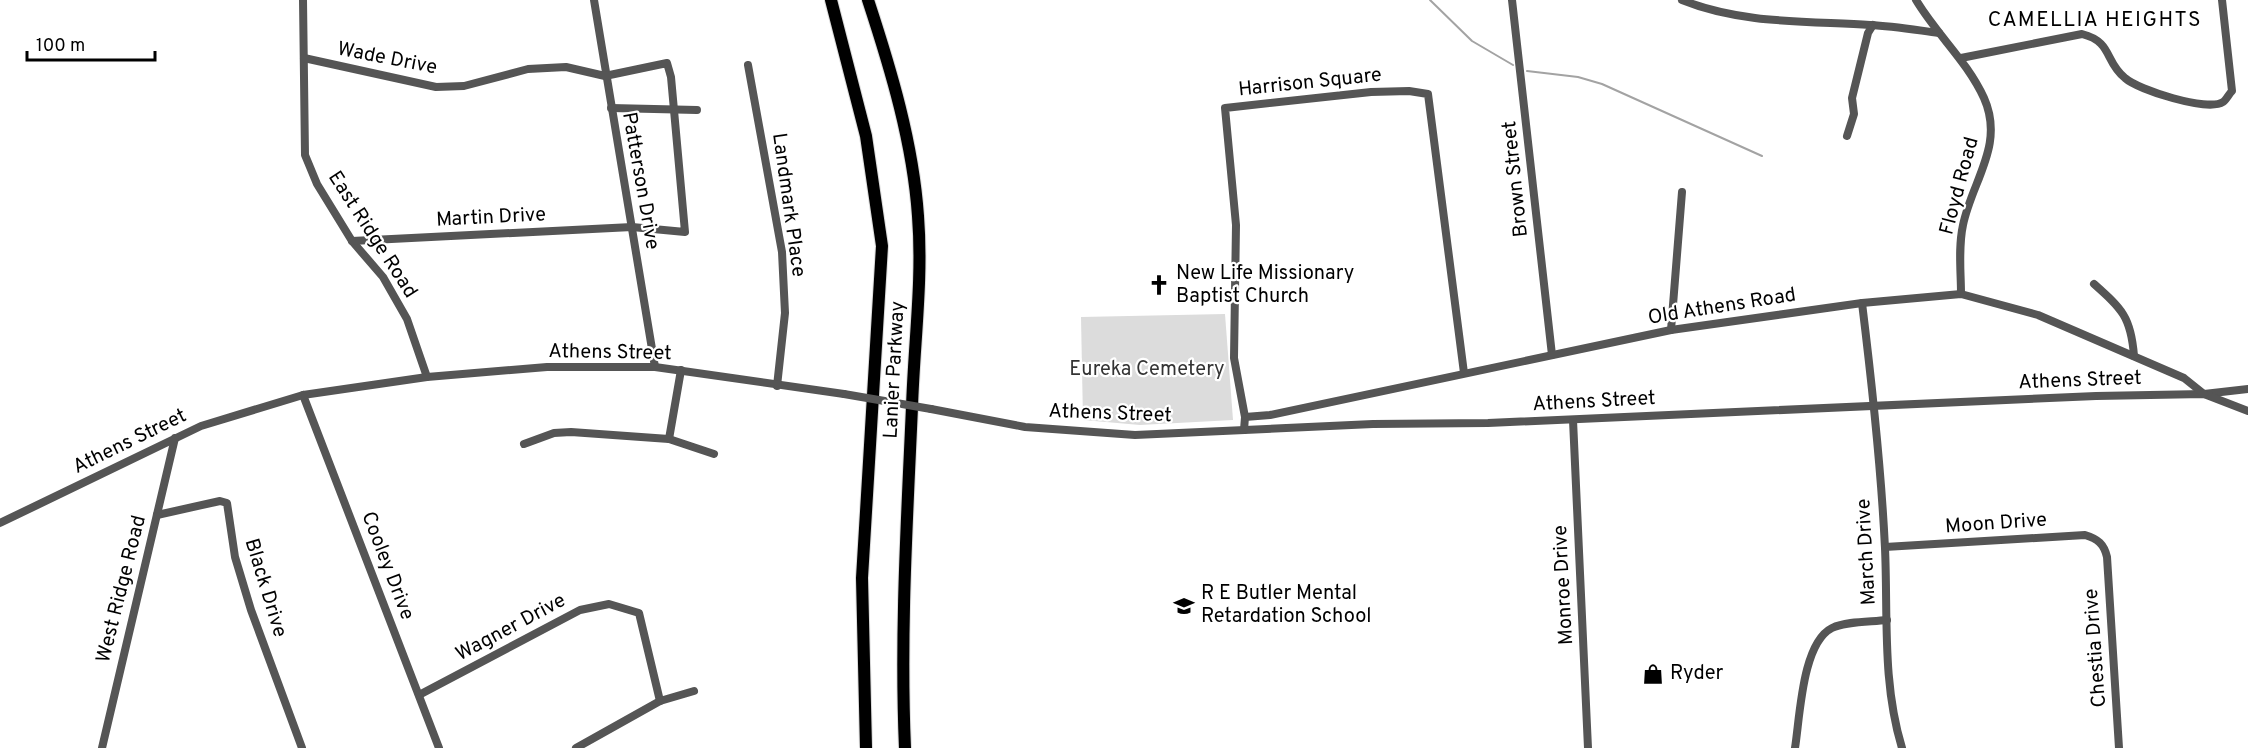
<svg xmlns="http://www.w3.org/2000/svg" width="2248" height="748" font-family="Overpass,sans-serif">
<rect width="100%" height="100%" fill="#fff"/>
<path fill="#dcdcdc" d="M1225 314 1233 420 1140 425 1083 420 1081 317Z"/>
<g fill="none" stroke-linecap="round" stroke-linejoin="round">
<g stroke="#a3a3a3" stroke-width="2">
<path d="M1430 0 1472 41 1513 65"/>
<path d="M1527 71 1578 77 1602 84 1762 156"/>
</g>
<g stroke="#dbdbdb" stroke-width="14">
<g id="highway">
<path d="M831 0 866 136 882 246 862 578 866 748"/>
<path d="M868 0C891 70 913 143 918 216 923 280 914 343 912 407 907 520 900 635 905 748"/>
</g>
</g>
<g stroke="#555" stroke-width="8">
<path d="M303 0 305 155 317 184 352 241 383 277 407 319 427 377"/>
<path d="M594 0 655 367"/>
<path d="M1512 0 1552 355"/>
<path d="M1682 0C1741 24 1808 21 1870 25 1893 26 1916 30 1939 33"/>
<path d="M1916 0C1937 35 1967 61 1984 98 2005 145 1972 181 1963 225 1958 248 1961 272 1961 294"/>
<path d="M304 58 436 87 464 86 528 69 566 67 605 76 667 63 671 77 685 232 632 227 352 241"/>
<path d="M1961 58 2082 34C2113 42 2104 61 2125 78 2138 90 2208 112 2223 102 2226 100 2229 94 2232 91L2222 0"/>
<path d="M748 65 782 252 785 313 777 386"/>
<path d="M611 108 697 110"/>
<path d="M1847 136 1854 114 1852 98 1868 33 1873 25"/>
<path d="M2094 284C2122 309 2131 317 2134 356"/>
<path d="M1862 303C1872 384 1881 466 1885 548 1888 616 1882 682 1902 748"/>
<path d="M1671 330 1682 192"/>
<path d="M2204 394 2248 389"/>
<path d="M303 395 439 748"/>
<path d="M931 409 1025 427 1135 435 1373 424 1488 423 2096 396 2204 394 2248 411"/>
<path d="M1245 417 1234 358 1236 225 1225 108 1371 92 1409 91 1428 94 1464 373"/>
<path d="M1573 420 1588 748"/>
<path d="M1244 430 1245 417 1270 415 1671 330 1862 303 1961 294 2038 315 2184 378 2204 394"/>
<path d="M669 439 681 370"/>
<path d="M524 444 554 433 571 432 669 439 714 454"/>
<path d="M157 515 220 501 227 503 235 557 251 610 302 748"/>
<path d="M0 523 201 426 303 395 427 377 547 367H655L844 394"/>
<path d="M1885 547 2085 535C2098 539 2104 544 2107 557L2119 748"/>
<path d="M419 695 580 610 609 604 639 613 660 701"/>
<path d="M102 748 175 438"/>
<path d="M576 748 660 701 694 691"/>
<path d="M1795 748C1800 717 1802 643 1832 628 1847 621 1870 622 1887 620"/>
</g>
<use href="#highway" stroke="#000" stroke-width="12"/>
<path stroke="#555" stroke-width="8" d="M844 394 931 409"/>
</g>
<defs>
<g id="church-bare" transform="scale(1.62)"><path d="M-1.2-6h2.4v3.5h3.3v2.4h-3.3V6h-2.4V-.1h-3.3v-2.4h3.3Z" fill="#000" stroke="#fff" stroke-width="2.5" paint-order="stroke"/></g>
<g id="school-bare" transform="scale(1.62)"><path d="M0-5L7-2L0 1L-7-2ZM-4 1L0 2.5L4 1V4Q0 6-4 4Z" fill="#000" stroke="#fff" stroke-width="2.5" paint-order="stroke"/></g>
<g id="shop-bare" transform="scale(1.62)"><path d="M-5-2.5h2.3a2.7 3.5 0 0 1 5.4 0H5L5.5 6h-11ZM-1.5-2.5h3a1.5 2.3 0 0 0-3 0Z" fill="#000" stroke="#fff" stroke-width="2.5" paint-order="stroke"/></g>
</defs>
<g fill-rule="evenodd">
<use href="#church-bare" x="1159" y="285"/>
<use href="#school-bare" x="1184" y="606"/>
<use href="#shop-bare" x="1653" y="674"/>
</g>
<g text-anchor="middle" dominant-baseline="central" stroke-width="4.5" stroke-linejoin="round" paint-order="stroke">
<g font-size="20" fill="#000" stroke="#fff">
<text transform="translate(387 59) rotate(11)">Wade Drive</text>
<text transform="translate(1310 83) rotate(-6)">Harrison Square</text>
<text transform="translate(1516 179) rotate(-96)">Brown Street</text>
<text transform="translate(640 181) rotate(80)">Patterson Drive</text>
<text transform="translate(1960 186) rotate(-75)">Floyd Road</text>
<text transform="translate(788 205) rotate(82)">Landmark Place</text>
<text transform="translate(491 218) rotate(-3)">Martin Drive</text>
<text transform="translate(372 235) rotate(57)">East Ridge Road</text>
<text transform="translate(1722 307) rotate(-9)">Old Athens Road</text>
<text transform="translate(610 353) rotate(1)">Athens Street</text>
<text transform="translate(895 370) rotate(-87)">Lanier Parkway</text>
<text transform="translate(2080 381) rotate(-2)">Athens Street</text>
<text transform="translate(1594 402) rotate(-3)">Athens Street</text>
<text transform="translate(1110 414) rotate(2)">Athens Street</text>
<text transform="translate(130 442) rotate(-26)">Athens Street</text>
<text transform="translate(1996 524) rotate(-4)">Moon Drive</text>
<text transform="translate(1867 552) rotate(-93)">March Drive</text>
<text transform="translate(387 566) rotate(69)">Cooley Drive</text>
<text transform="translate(1564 585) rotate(-93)">Monroe Drive</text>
<text transform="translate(265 588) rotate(73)">Black Drive</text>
<text transform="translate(122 589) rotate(-76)">West Ridge Road</text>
<text transform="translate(511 628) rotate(-28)">Wagner Drive</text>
<text transform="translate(2096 648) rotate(-94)">Chestia Drive</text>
</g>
<g font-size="20" fill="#000" stroke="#fff" text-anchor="start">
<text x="1176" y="274">New Life Missionary<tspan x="1176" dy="23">Baptist Church</tspan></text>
<text x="1201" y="594">R E Butler Mental<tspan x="1201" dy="23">Retardation School</tspan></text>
<text x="1670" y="674">Ryder</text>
</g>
<g font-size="20" fill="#333" stroke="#fff">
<text x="1147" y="370">Eureka Cemetery</text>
</g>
<g font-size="21" letter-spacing="1.5" fill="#000" stroke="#fff">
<text x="2095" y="20">CAMELLIA HEIGHTS</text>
</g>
</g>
<path d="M27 51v9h128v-9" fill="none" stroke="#000000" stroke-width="3"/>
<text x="36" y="51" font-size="18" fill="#000000" stroke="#ffffff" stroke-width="4.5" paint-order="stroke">100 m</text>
</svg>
